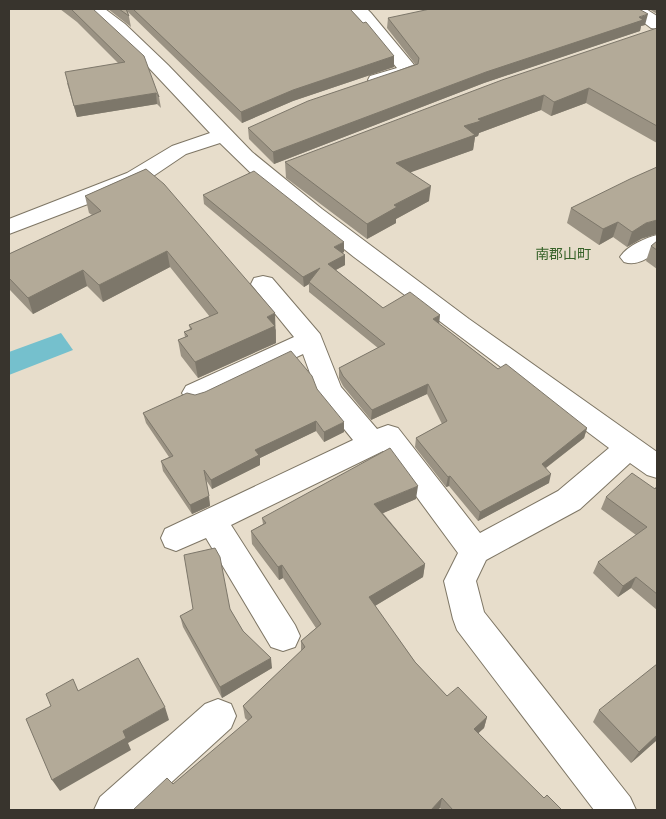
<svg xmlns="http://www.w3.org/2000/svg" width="666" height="819" font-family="'Fira Sans','Noto Sans JP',sans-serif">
<rect width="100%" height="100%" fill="#e7ddcb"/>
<path fill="#75c0cd" d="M61 333 73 350 9 375V352Z"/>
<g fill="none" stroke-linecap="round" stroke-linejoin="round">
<g stroke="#7e7665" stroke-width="2">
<g id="minor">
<path d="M86 9H105L125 24 168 65 252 152 322 209 469 319 657 452V478L647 475 630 463 580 509 486 560 476 581 484 612 630 797 636 810H594L457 630 453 619 444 581 458 553 383 451 231 525 295 625 300 636 295 647 283 651 271 647 206 538 176 551 165 547 161 538 165 529 353 440 319 398 303 354 206 400 196 403 186 400 182 393 186 386 294 337 251 284 254 278 263 276 272 278 320 334 341 387 377 429 388 425 398 428 480 533 558 491 609 448 354 257 259 181 220 143 186 154 143 183 9 234V219L127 173 172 146 210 133 134 52Z"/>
<path d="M349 9H367L371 13 415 66 417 70 415 74 377 86 370 84 368 80 370 76 397 68Z"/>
<path d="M626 9H646L657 16V29L651 28Z"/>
<path d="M657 235V252C646 259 637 266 624 262L620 257C627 246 645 238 657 235Z"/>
<path d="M218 699 231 704 236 716 231 728 141 810H94L100 797 205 704Z"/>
</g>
</g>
<use href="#minor" fill="#fff" fill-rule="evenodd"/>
</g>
<g fill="#9a9283">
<path d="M60 9H93L159 97 161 108 157 104 77 117 67 83 118 63 77 22Z"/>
<path d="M108 9H350L394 56V67L293 101 242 123 128 12 131 27Z"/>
<path d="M649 9H657V14Z"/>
<path d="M388 18 645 25 641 26 640 31 484 83 274 164 249 139 248 128 415 64 387 28Z"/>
<path d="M657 28V143L586 103 551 116 541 110 479 133 478 136 475 137 473 150 410 172 429 201 396 219V223L367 239 286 178 285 162Z"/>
<path d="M657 167 641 239 627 247 613 237 599 245 567 223 571 208Z"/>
<path d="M146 169 276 330V343L198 378 181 356 178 340 185 337 184 332 190 329 189 325 210 317 170 267 103 302 87 286 33 314 9 289V254L92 215 89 213 85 196Z"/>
<path d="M203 195 344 252 342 253 345 255V265L336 270 383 308 439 324 498 369 587 428 584 438 546 468 549 483 478 521 449 486 446 487 415 447 416 438 442 424 427 394 371 420 343 386 339 378V368L378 348 309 292V284L304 287 204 204Z"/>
<path d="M657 241V269L646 261 651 246Z"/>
<path d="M317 389 344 432 324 442 316 431 260 458V465L212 489 206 480 210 506 192 514 163 471 161 461 169 457 146 423 143 413 195 395Z"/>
<path d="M657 486V610L631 588 618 597 593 573 598 562 636 535 601 509 606 497 655 489Z"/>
<path d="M416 499 383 513 425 564 423 577 375 606 415 662 447 696 487 717 484 728 478 733 544 798 562 810H442L440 808 173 784 248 721 245 718 243 706 301 651V641L316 628 283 578 279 580 252 544 251 531 263 524 262 518Z"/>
<path d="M230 609 243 631 272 668 222 698 183 627 180 616Z"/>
<path d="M599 710 657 740 631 763 593 722Z"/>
</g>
<g fill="#7d776a">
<path d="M648 14 645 25 641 26 640 31 484 83 274 164 273 152 486 72Z"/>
<path d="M394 56V67L293 101 242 123 241 112 293 90Z"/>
<path d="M589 88 586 103 551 116 554 102Z"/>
<path d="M156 93 157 104 77 117 74 106Z"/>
<path d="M544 95 541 110 479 133 478 136 475 137 473 150 395 178 396 163 478 119Z"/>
<path d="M431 186 429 201 396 219V223L367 239V224L394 205Z"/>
<path d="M657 220V234L641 239 627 247 632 232 646 223Z"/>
<path d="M618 222 613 237 599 245 603 229Z"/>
<path d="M344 242V252L334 257V247Z"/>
<path d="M167 251 170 267 103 302 99 285Z"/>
<path d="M345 255V265L328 274V264Z"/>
<path d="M320 268 309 282V284L304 287 303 277Z"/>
<path d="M83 270 87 286 33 314 28 298Z"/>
<path d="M275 313 276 343 198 378 195 362 267 317Z"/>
<path d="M440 315 439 325 433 319Z"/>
<path d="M428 384 427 394 371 420 372 410Z"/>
<path d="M316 421V431L260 458V465L212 489 211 480 255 450Z"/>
<path d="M344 422V432L324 442V432Z"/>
<path d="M587 428 584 438 539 473 542 464Z"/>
<path d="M551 474 549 483 478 521 480 512Z"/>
<path d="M450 476 449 486 446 487 448 477Z"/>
<path d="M418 486 416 499 374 517V504Z"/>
<path d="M209 496 210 506 192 514 190 505Z"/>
<path d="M425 564 423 577 368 610 369 597Z"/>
<path d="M282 565 283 578 279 580 278 567Z"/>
<path d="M636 577 631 588 618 597 623 586Z"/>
<path d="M271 658 272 668 222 698 220 687Z"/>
<path d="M165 707 169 720 128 743 131 750 60 791 52 780 123 731Z"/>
<path d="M487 717 484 728 471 740 474 729Z"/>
<path d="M657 735V740L631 763 639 752Z"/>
<path d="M442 798 440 808 438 810H431Z"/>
</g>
<g fill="#b3aa98" stroke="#7d776a">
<path d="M71 9H93L144 56 159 97 156 93 74 106 65 72 125 62Z"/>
<path d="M119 9H126L129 16Z"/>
<path d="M133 9H350L363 23 366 22 394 56 293 90 241 112Z"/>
<path d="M430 9H639L648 14 639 17 643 20 486 72 273 152 248 128 308 101 418 64 419 58 388 18Z"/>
<path d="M657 28V126L589 88 554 102 544 95 478 119 481 121 464 126 475 135 396 163 431 186 394 205 397 207 367 224 285 162 502 80Z"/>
<path d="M657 167V220L646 223 632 232 618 222 603 229 571 208 630 179Z"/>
<path d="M146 169 164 184 275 313 267 317 275 326 195 362 178 340 188 336 184 332 192 329 189 325 218 313 167 251 99 285 83 270 28 298 9 278V254L101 211 85 196Z"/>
<path d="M254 171 344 242 334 247 345 255 328 264 383 308 410 292 440 315 433 319 498 369 506 364 587 428 542 464 551 474 480 512 450 476 448 477 416 438 447 421 428 384 372 410 343 376 339 368 385 344 309 282 320 268 303 277 203 195Z"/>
<path d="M657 241V250L651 246Z"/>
<path d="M291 351 312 376 317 389 344 422 324 432 316 421 255 450 259 455 211 480 204 470 209 496 190 505 161 461 173 456 143 413 187 393 195 395 205 392Z"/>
<path d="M390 448 418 486 374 504 425 564 369 597 415 662 447 696 458 687 487 717 474 729 544 798 547 795 562 810H453L442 798 431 810H133L167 778 173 784 252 717 243 706 305 647 301 641 321 624 282 565 278 567 251 531 266 523 262 518Z"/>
<path d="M632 473 655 489 657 486V594L636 577 623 586 598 562 647 527 606 497Z"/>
<path d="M215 548 220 557 230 609 243 631 271 658 220 687 180 616 193 609 184 555Z"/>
<path d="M138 658 165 707 123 731 126 738 52 780 26 719 51 706 46 694 73 679 78 691Z"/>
<path d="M657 664V735L639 752 599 710Z"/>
</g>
<g text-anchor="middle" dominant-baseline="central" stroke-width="4" stroke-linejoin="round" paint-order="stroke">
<g font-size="14" fill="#366228" stroke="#e7ddcb">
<text x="563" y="254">南郡山町</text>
</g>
</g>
<rect width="666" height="819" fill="none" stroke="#38342d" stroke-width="20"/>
</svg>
